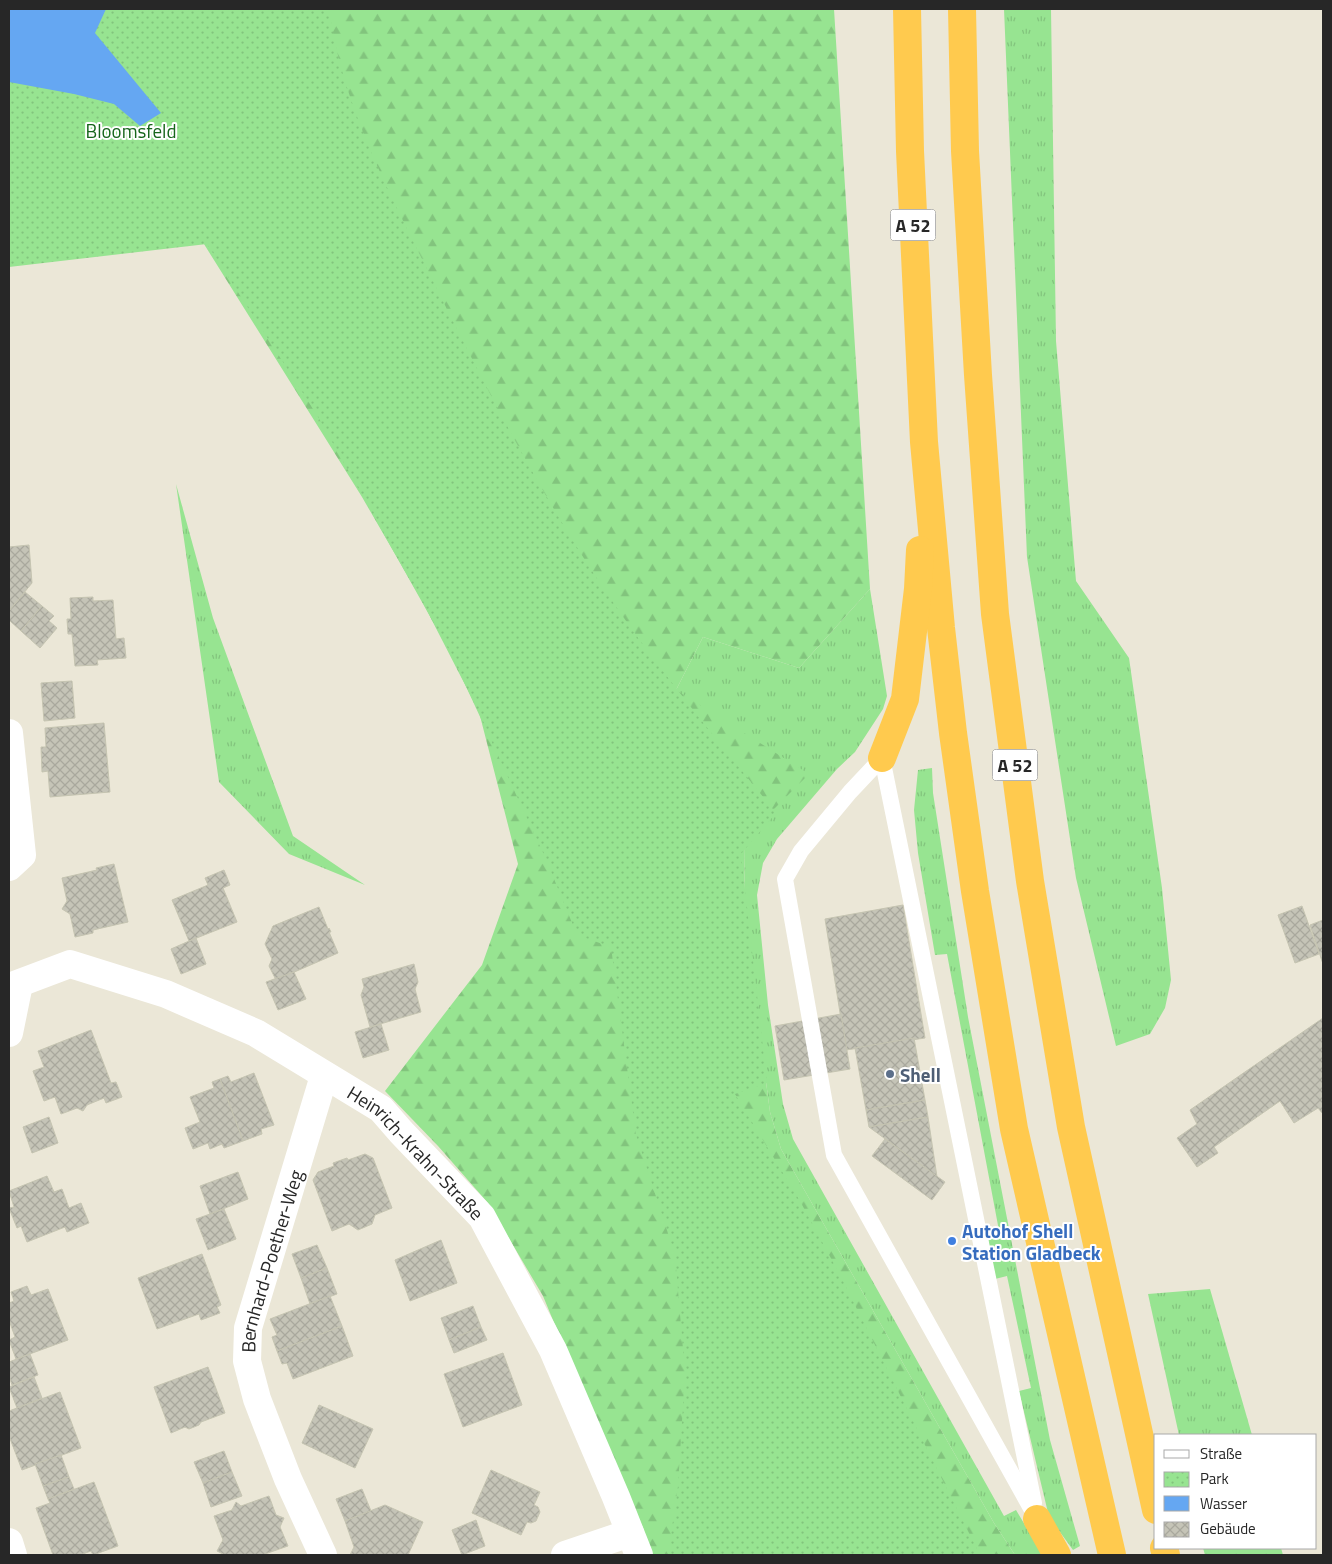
<svg xmlns="http://www.w3.org/2000/svg" width="1332" height="1564" font-family="'Titillium Web',sans-serif">
<defs>
<pattern id="grass-tufts" width="24" height="20" patternUnits="userSpaceOnUse" patternTransform="scale(1.25)"><rect width="24" height="20" fill="#97e491"/><path d="M3 7l-1-3M5 7V3M7 7l1-3M15 17l-1-3M17 17v-4M19 17l1-3" fill="none" stroke="#82c47d"/></pattern>
<pattern id="forest-firs" width="22" height="20" patternUnits="userSpaceOnUse" patternTransform="scale(1.25)"><rect width="22" height="20" fill="#97e491"/><path d="M5 1l3.5 6h-7zM16 11l3.5 6h-7z" fill="#82c47d"/></pattern>
<pattern id="park-dots" width="8" height="8" patternUnits="userSpaceOnUse" patternTransform="scale(1.25)"><rect width="8" height="8" fill="#97e491"/><path d="M2 2h.1M6 6h.1" fill="none" stroke="#82c47d" stroke-width="1.8" stroke-linecap="round"/></pattern>
<pattern id="building-cross-hatch" width="8" height="8" patternUnits="userSpaceOnUse" patternTransform="scale(1.25)"><rect width="8" height="8" fill="#c5c4b7"/><path d="M0 0l8 8M0 8l8-8" fill="none" stroke="#a9a89d"/></pattern>
</defs>
<rect width="100%" height="100%" fill="#ebe7d7"/>
<g fill="url(#grass-tufts)">
<path d="M1004 9H1051L1056 341 1076 581 1129 658 1162 888 1171 980 1165 1008 1150 1034 1116 1046 1076 878 1027 557Z"/>
<path d="M176 484 213 618 293 836 365 885 289 854 219 782Z"/>
<path d="M870 589 887 696 883 709 855 752 837 769 777 839 763 863 757 895 768 1005 783 1104 793 1139 1004 1516 1016 1510 1043 1555H1015L994 1523 781 1149 770 1112 745 922 744 839 676 690 703 637 799 668Z"/>
<path d="M932 768 933 793 968 1017 1050 1440 1080 1546 1073 1550 1049 1517 1019 1391 1031 1388 1007 1276 995 1279 988 1238 1000 1236 947 954 935 955 918 853 914 810 918 770Z"/>
<path d="M1210 1289 1252 1435H1179L1148 1294Z"/>
<path d="M1203 1548H1281L1283 1555H1205Z"/>
</g>
<path fill="url(#forest-firs)" d="M9 9H834L870 589 799 668 703 637 676 690 809 774 744 839 745 922 770 1112 781 1149 994 1523 1015 1555H650L543 1296 488 1203 438 1146 385 1091 482 965 518 864 479 712 421 599 362 497 119 108Z"/>
<path fill="url(#park-dots)" d="M9 9H329C342 103 386 186 427 269 476 368 526 467 585 560 642 650 710 731 776 813L741 854 767 1083 735 1094 800 1201 840 1275 980 1555H668L678 1486 685 1373 675 1255 636 1135 611 947 577 935 545 857 450 652 317 415 207 244 9 267Z"/>
<path fill="#65a7f2" d="M9 9H106L95 33 161 113 140 126 114 104 74 94 9 82Z"/>
<g fill="url(#building-cross-hatch)" stroke="#c5c4b1">
<path d="M29 545 32 583 9 611V547Z"/>
<path d="M25 592 42 606 21 631 9 620V611Z"/>
<path d="M93 597V601L113 600 116 639 124 638 126 658 97 660 98 665 75 666 72 634H68L67 619H71L70 598Z"/>
<path d="M42 606 54 616 49 621 57 628 40 648 21 631Z"/>
<path d="M72 681 75 718 44 721 41 683Z"/>
<path d="M104 723 110 792 50 797 48 771 42 772 41 747H46L45 728Z"/>
<path d="M114 864 128 922 93 930V933L75 937 70 914 62 909 67 901 62 878 97 870 96 868Z"/>
<path d="M224 870 230 885 223 888 237 922 189 941 172 900 208 885 205 878Z"/>
<path d="M903 905 925 1038 846 1050 825 919Z"/>
<path d="M1302 906 1319 954 1295 963 1278 915Z"/>
<path d="M319 907 328 929 329 928 331 932H329L338 953 276 980 269 966 272 959 265 944 273 926Z"/>
<path d="M1323 920V964L1310 925Z"/>
<path d="M196 938 206 964 181 974 171 949Z"/>
<path d="M414 964 418 982 415 989 421 1012 370 1027 361 995 364 987 362 979Z"/>
<path d="M294 972 306 999 278 1010 266 982Z"/>
<path d="M841 1014 850 1069 784 1080 775 1026Z"/>
<path d="M1323 1018V1114L1318 1108 1294 1123 1280 1101 1214 1147 1218 1153 1197 1167 1177 1138 1197 1124 1190 1110Z"/>
<path d="M381 1024 389 1050 363 1058 355 1032Z"/>
<path d="M91 1030 111 1083 116 1082 122 1097 106 1103 104 1098 87 1105 83 1111 77 1108 61 1114 55 1097 44 1101 33 1071 44 1067 38 1051Z"/>
<path d="M914 1038 925 1100 866 1110 855 1048Z"/>
<path d="M254 1073 274 1125 261 1129 262 1134 243 1141 220 1079 228 1076 231 1082Z"/>
<path d="M220 1079 243 1141 224 1148 222 1144 210 1149 208 1143 193 1149 185 1128 200 1122 190 1097 214 1088 212 1082Z"/>
<path d="M925 1100 928 1117 869 1127 866 1110Z"/>
<path d="M49 1117 58 1143 32 1153 23 1127Z"/>
<path d="M928 1117 937 1177 869 1127Z"/>
<path d="M885 1139 945 1182 932 1200 872 1156Z"/>
<path d="M365 1154 373 1158 392 1208 375 1215 372 1224 358 1230 349 1224 332 1231 313 1180 318 1172 334 1166 333 1163 347 1158 348 1160Z"/>
<path d="M238 1172 248 1199 210 1214 200 1186Z"/>
<path d="M47 1176 54 1192 62 1189 69 1208 81 1203 89 1223 67 1232 65 1227 27 1242 21 1226 17 1228 9 1208 14 1207 9 1191Z"/>
<path d="M224 1209 236 1239 208 1250 196 1219Z"/>
<path d="M441 1240 457 1283 410 1301 395 1260Z"/>
<path d="M317 1245 327 1268 301 1278 292 1254Z"/>
<path d="M202 1254 221 1305 217 1307 220 1313 201 1320 199 1314 157 1329 138 1278Z"/>
<path d="M327 1268 337 1294 310 1304 301 1278Z"/>
<path d="M27 1286 31 1295 48 1289 68 1340 16 1359 9 1340 15 1337 9 1320V1303L14 1301 11 1292Z"/>
<path d="M330 1296 342 1326 277 1351 272 1337 277 1335 270 1319Z"/>
<path d="M473 1306 481 1327 449 1340 441 1318Z"/>
<path d="M342 1326 353 1356 293 1379 287 1363 282 1364 277 1351Z"/>
<path d="M481 1327 487 1340 454 1353 449 1340Z"/>
<path d="M503 1353 522 1405 463 1427 444 1374Z"/>
<path d="M30 1354 38 1375 12 1385 9 1376V1362Z"/>
<path d="M208 1367 225 1413 201 1422 199 1425 189 1429 185 1427 171 1433 154 1387Z"/>
<path d="M34 1377 42 1398 17 1408 9 1387Z"/>
<path d="M60 1392 81 1448 22 1470 9 1436V1411Z"/>
<path d="M319 1405 373 1429 355 1468 302 1443Z"/>
<path d="M224 1451 232 1472 203 1483 194 1462Z"/>
<path d="M61 1455 69 1477 43 1486 35 1464Z"/>
<path d="M491 1470 540 1492 534 1505 538 1507 540 1512 536 1521 531 1523 527 1522 521 1535 472 1513Z"/>
<path d="M232 1472 242 1496 211 1507 203 1483Z"/>
<path d="M69 1477 74 1489 48 1499 43 1486Z"/>
<path d="M94 1482 118 1546 93 1555 91 1551 80 1555H53L36 1508 50 1503 48 1499Z"/>
<path d="M362 1489 371 1511 345 1521 336 1499Z"/>
<path d="M269 1496 276 1515 284 1518 280 1527 288 1546 262 1555H225L217 1551 223 1540 214 1516 232 1510 236 1502 241 1506Z"/>
<path d="M385 1505 423 1522 408 1555H350L354 1547 345 1521Z"/>
<path d="M476 1520 485 1546 462 1555 452 1530Z"/>
</g>
<g fill="none" stroke-linecap="round" stroke-linejoin="round">
<g stroke="#fff" stroke-width="16">
<path d="M882 758 850 792 801 851 785 879 834 1155 1037 1519"/>
<path d="M882 758 1034 1503"/>
</g>
<g stroke="#fff" stroke-width="28">
<path d="M9 733 22 855 9 867"/>
<path id="s1" d="M9 987 70 964 166 994 256 1033 381 1109 401 1132 482 1217 553 1350 616 1497 639 1555"/>
<path d="M9 1033 19 984"/>
<path d="M9 1542 13 1555"/>
<path id="s2" d="M323 1555 288 1479 257 1399 247 1361 248 1328 324 1076"/>
<path d="M565 1555 630 1533"/>
</g>
<g stroke="#ffca4e" stroke-width="28">
<path d="M907 9 910 151 924 442 941 628 953 733 975 891 1014 1129 1112 1555"/>
<path d="M962 9 965 151 978 375 995 614 1030 881 1071 1127 1156 1510"/>
<path d="M882 758 905 699 918 589 920 550"/>
<path d="M1037 1519 1057 1555"/>
<path d="M1164 1548 1166 1555"/>
</g>
</g>
<circle fill="#5c6f8a" stroke="#fff" stroke-width="2" cx="890" cy="1074" r="5"/>
<circle fill="#3f7fe0" stroke="#fff" stroke-width="2" cx="952" cy="1241" r="5"/>
<g text-anchor="middle" dominant-baseline="central" stroke-width="4" stroke-linejoin="round" paint-order="stroke">
<g fill="#fff" stroke="#686868" stroke-width="1">
<rect x="890.5" y="209.5" width="45" height="31" rx="4"/>
<rect x="992.5" y="749.5" width="45" height="31" rx="4"/>
</g>
<g font-size="18" font-weight="bold" fill="#272727">
<text x="913" y="225">A 52</text>
<text x="1015" y="765">A 52</text>
</g>
<g font-size="19" fill="#16651b" stroke="#fff">
<text x="131" y="130">Bloomsfeld</text>
</g>
<g font-size="19" font-weight="bold" fill="#4e5e75" stroke="#fff" text-anchor="start">
<text x="900" y="1074">Shell</text>
</g>
<g font-size="19" fill="#272727" stroke="#fff">
<text stroke="none"><textPath href="#s1" startOffset="465">Heinrich-Krahn-Straße</textPath></text>
<text stroke="none"><textPath href="#s2" startOffset="312">Bernhard-Poether-Weg</textPath></text>
</g>
<g font-size="19" font-weight="bold" fill="#366cbe" stroke="#fff" text-anchor="start">
<text x="962" y="1230">Autohof Shell<tspan x="962" dy="22">Station Gladbeck</tspan></text>
</g>
</g>
<rect width="1332" height="1564" fill="none" stroke="#272727" stroke-width="20"/>
<rect x="1154" y="1434" width="162" height="115" fill="#ffffff" stroke="#a9a9a9"/>
<rect x="1164" y="1450" width="25" height="8" fill="#ffffff" stroke="#a9a9a9"/>
<text x="1200" y="1459" font-size="15" fill="#272727">Straße</text>
<rect x="1164" y="1472" width="25" height="15" fill="url(#park-dots)" stroke="#a9a9a9"/>
<text x="1200" y="1484" font-size="15" fill="#272727">Park</text>
<rect x="1164" y="1496" width="25" height="15" fill="#65a7f2" stroke="#a9a9a9"/>
<text x="1200" y="1509" font-size="15" fill="#272727">Wasser</text>
<rect x="1164" y="1522" width="25" height="15" fill="url(#building-cross-hatch)" stroke="#a9a9a9"/>
<text x="1200" y="1534" font-size="15" fill="#272727">Gebäude</text>
</svg>
